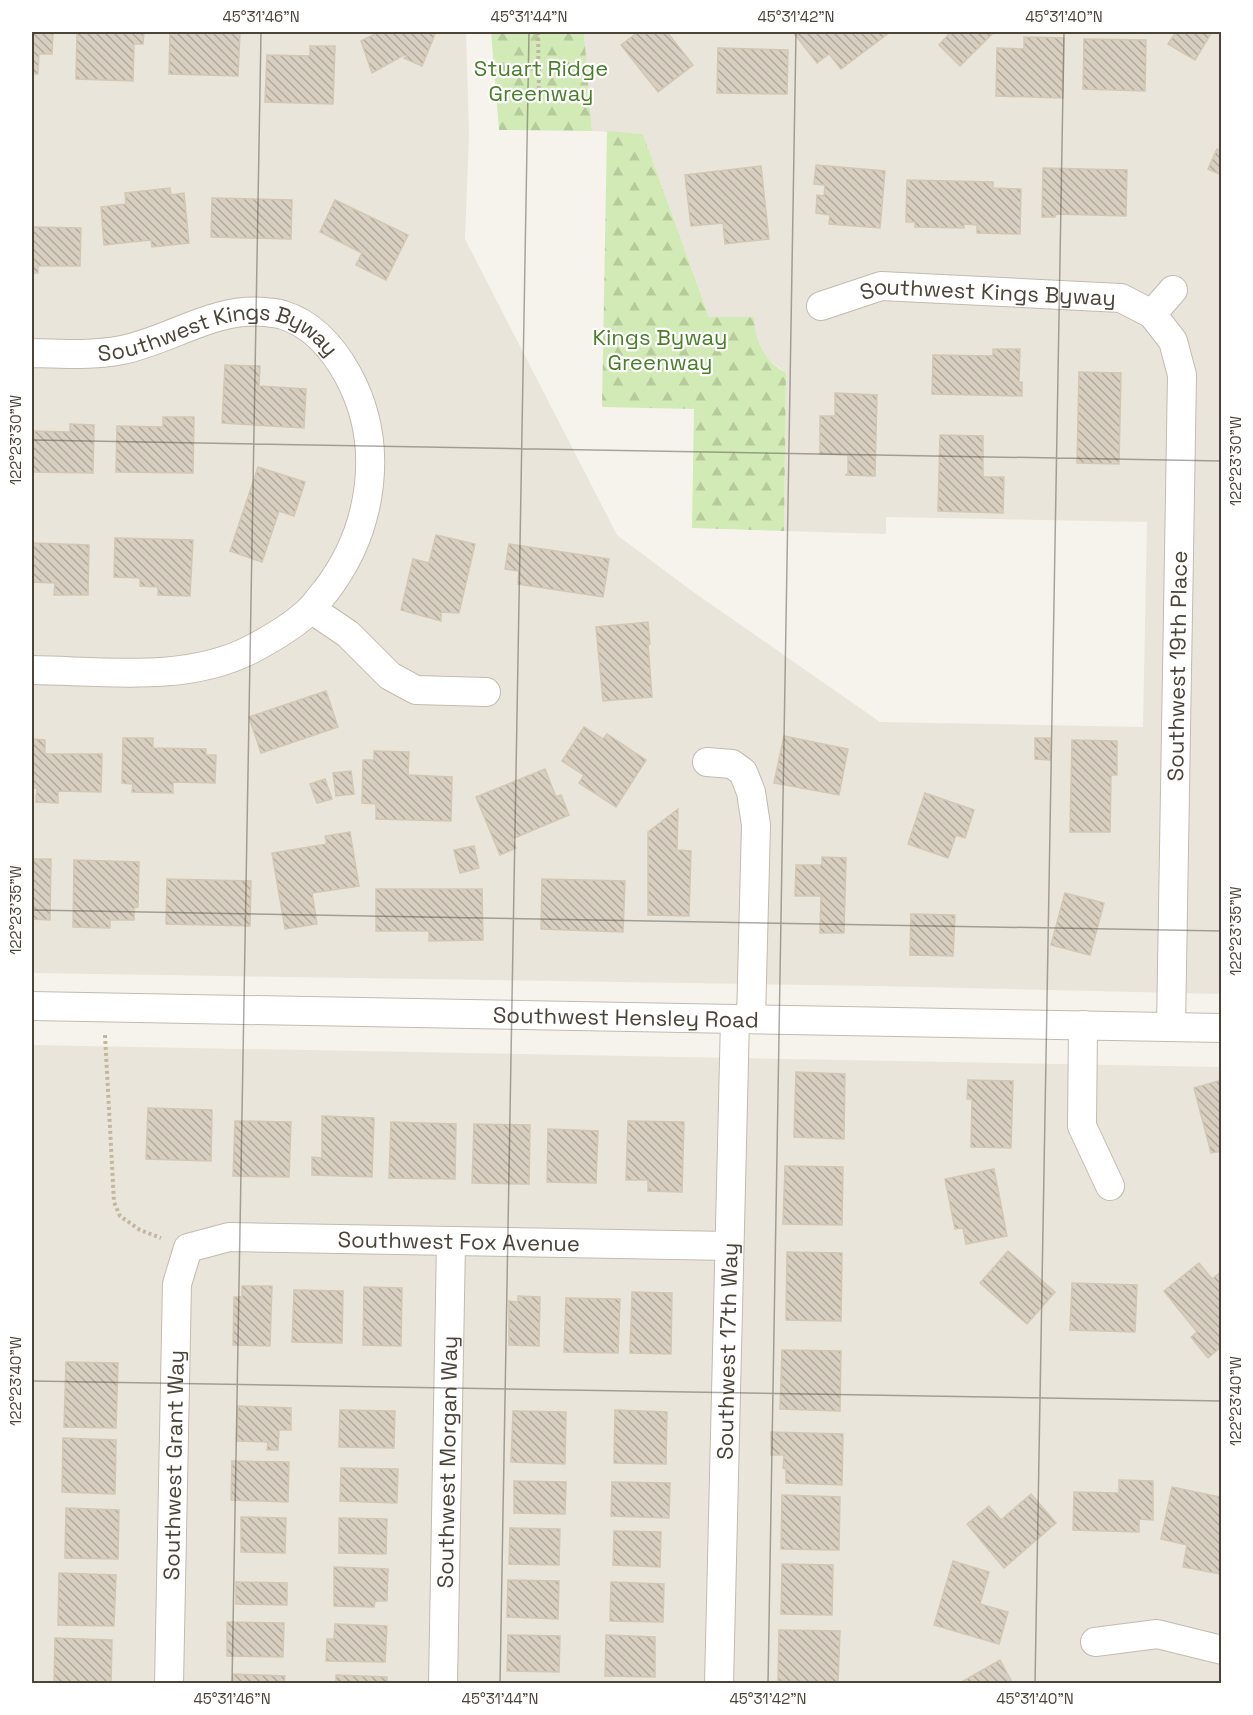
<svg xmlns="http://www.w3.org/2000/svg" width="1253" height="1715" font-family="'Space Grotesk',sans-serif">
<defs>
<pattern id="forest-firs" width="22" height="20" patternUnits="userSpaceOnUse" patternTransform="scale(1.5)"><rect width="22" height="20" fill="#d2eab5"/><path d="M5 1l3.5 6h-7zM16 11l3.5 6h-7z" fill="#b6ca9c"/></pattern>
<pattern id="building-back-hatch" width="6" height="6" patternUnits="userSpaceOnUse" patternTransform="scale(1.5)"><rect width="6" height="6" fill="#d8cfc1"/><path d="M-1 5l2 2M0 0l6 6M5-1l2 2" fill="none" stroke="#b1aa9e"/></pattern>
</defs>
<rect width="100%" height="100%" fill="#f6f3ec"/>
<g fill="#eae5da">
<path d="M32 32H466L469 135 465 239 617 535 692 591 880 722 1143 727 1147 522 886 517V534L784 531 786 373 767 358 759 346 755 331 754 317H709L643 134 592 131 584 32H1221V994L876 986 32 973Z"/>
<path d="M32 1045 1221 1067V1683H32Z"/>
</g>
<g fill="url(#forest-firs)">
<path d="M491 32H584L592 131 499 130Z"/>
<path d="M607 131 643 134 709 317H754C755 342 764 360 786 373L784 531 692 528 694 409 602 407Z"/>
</g>
<g fill="url(#building-back-hatch)" stroke="#d3c7b4" stroke-width="1.5">
<path d="M32 32H53L52 54H39L38 74H32Z"/>
<path d="M77 32H144L143 44H134L133 81 76 79Z"/>
<path d="M170 32H240L238 76 169 74Z"/>
<path d="M379 32H432L435 34 422 66 404 58 407 56 404 55 372 73 361 41Z"/>
<path d="M636 32H667L693 65 658 92 621 45 637 33Z"/>
<path d="M793 32H890L841 69 829 54 817 63Z"/>
<path d="M946 32H994L960 66 939 45 949 34Z"/>
<path d="M1174 32H1212L1195 60 1168 44 1176 32Z"/>
<path d="M1024 37 1064 38 1063 98 996 96 997 48 1024 49Z"/>
<path d="M1084 39 1146 40 1145 91 1083 89Z"/>
<path d="M310 46H335L333 104 265 102 267 55 310 56Z"/>
<path d="M718 48 788 50 787 94 717 93Z"/>
<path d="M1217 149 1222 151V175L1208 169Z"/>
<path d="M816 165 885 171 880 228 829 224 830 215 816 213 817 195 824 196 825 185 814 184Z"/>
<path d="M761 166 769 239 725 244 723 223 691 226 685 175Z"/>
<path d="M1043 168 1127 170 1126 216 1056 214 1055 217H1042Z"/>
<path d="M907 180 993 182V188L1021 189 1020 234 977 233V225L964 224V228L915 227V222H906Z"/>
<path d="M170 188 171 195 184 193 189 243 152 247 151 240 104 245 101 207 126 204 125 193Z"/>
<path d="M212 198 292 200 291 239 211 237Z"/>
<path d="M335 200 408 235 386 280 356 265 362 253 320 232Z"/>
<path d="M32 227 81 228 80 266H38V273H32Z"/>
<path d="M993 349H1020L1019 382H1022V396L932 394 933 355 993 356Z"/>
<path d="M225 365 260 366 259 386 306 389 304 428 222 423Z"/>
<path d="M1079 372 1121 373 1119 464 1077 463Z"/>
<path d="M835 393 877 395 875 476 845 475 848 474V455L820 454V416H835Z"/>
<path d="M163 417H194L193 473 116 472 117 426 163 427Z"/>
<path d="M70 424 94 425 93 473 32 472V431L70 432Z"/>
<path d="M940 435 983 436V477H1004L1003 513 938 511Z"/>
<path d="M258 467 305 482 294 516 279 511 262 562 230 551Z"/>
<path d="M436 535 475 544 459 613 441 612V621L401 610 413 559 429 563Z"/>
<path d="M115 538 193 540 190 596 158 595V587L140 586V578L114 577Z"/>
<path d="M32 543 89 545 88 595H54L55 583 32 582Z"/>
<path d="M509 544 609 559 603 597 518 584 519 571 505 569Z"/>
<path d="M648 622 650 644H648L652 697 603 701 596 627Z"/>
<path d="M326 691 338 727 261 753 249 717Z"/>
<path d="M584 727 603 739 607 734 646 760 616 807 579 783 584 775 562 761Z"/>
<path d="M784 736 848 749 839 795 774 783Z"/>
<path d="M123 738H153V748L206 749V755H216L215 783 173 782V793L132 792 133 784 122 783Z"/>
<path d="M1035 738H1050V760L1035 759Z"/>
<path d="M32 739 45 740V754H102L101 792 58 791V803L36 802 37 788H32Z"/>
<path d="M1072 740 1117 741V775H1111L1110 832H1070Z"/>
<path d="M374 751 409 752 408 775 452 777 451 821 376 819V804L362 803 363 760H374Z"/>
<path d="M545 769 556 797 561 795 569 815 512 839 516 848 500 855 476 797Z"/>
<path d="M351 771 354 794 336 796 333 773Z"/>
<path d="M325 779 332 799 317 803 310 784Z"/>
<path d="M925 793 974 810 965 838 956 835 948 858 908 844Z"/>
<path d="M678 809 677 850 691 851 689 916 648 915V832Z"/>
<path d="M350 832 359 886 312 893 317 924 285 929 272 853 327 844 325 836Z"/>
<path d="M474 846 479 868 460 873 454 850Z"/>
<path d="M822 857 846 858 844 933H820L821 896H795L796 865H822Z"/>
<path d="M32 859H51L50 920 32 919Z"/>
<path d="M74 860 139 862 138 907 134 908V920H110V928L73 927Z"/>
<path d="M167 879 251 881 250 926 166 924Z"/>
<path d="M542 879 625 881 623 932 541 929Z"/>
<path d="M376 889H482L483 940 429 941V931H376Z"/>
<path d="M1065 893 1104 903 1090 955 1051 945Z"/>
<path d="M911 914 955 915 953 956 910 955Z"/>
<path d="M796 1072 845 1074 844 1139 794 1137Z"/>
<path d="M968 1080 1013 1081 1011 1148 971 1147 972 1099H967Z"/>
<path d="M1222 1080V1151L1211 1153 1194 1088Z"/>
<path d="M148 1108 212 1110 211 1161 146 1159Z"/>
<path d="M322 1116 374 1118 372 1177 312 1175V1157L322 1158Z"/>
<path d="M235 1121 291 1122 289 1177 233 1176Z"/>
<path d="M628 1121 684 1122 682 1192 648 1191V1180H626Z"/>
<path d="M391 1122 456 1124 455 1179 389 1178Z"/>
<path d="M474 1124 530 1125 529 1184 472 1183Z"/>
<path d="M548 1129 598 1131 596 1183 547 1182Z"/>
<path d="M785 1166 843 1167 842 1225 783 1224Z"/>
<path d="M994 1169 1007 1236 966 1244 963 1228 955 1229 945 1179Z"/>
<path d="M1008 1251 1055 1292 1027 1324 980 1283Z"/>
<path d="M787 1252 842 1253 841 1321 786 1320Z"/>
<path d="M1199 1263 1212 1279 1222 1271V1326L1220 1327 1222 1330V1346L1208 1358 1191 1337 1197 1332 1164 1291Z"/>
<path d="M1072 1283 1137 1285 1135 1332 1070 1330Z"/>
<path d="M242 1286H272L270 1346 233 1345 234 1297H242Z"/>
<path d="M364 1287 402 1288 401 1346 363 1345Z"/>
<path d="M294 1290 343 1291 342 1343 292 1342Z"/>
<path d="M632 1292 672 1293 671 1354 630 1353Z"/>
<path d="M518 1296 540 1297 539 1346 509 1345V1301L518 1302Z"/>
<path d="M566 1298 620 1299 618 1353 564 1352Z"/>
<path d="M782 1350 841 1351 840 1411 780 1409Z"/>
<path d="M66 1362 118 1363 116 1428 64 1427Z"/>
<path d="M238 1406 291 1408V1430H279L278 1450H267L268 1442 237 1441Z"/>
<path d="M340 1410 395 1411 394 1448 339 1447Z"/>
<path d="M615 1410 667 1412 666 1464 614 1463Z"/>
<path d="M513 1411 566 1412 565 1464 511 1462Z"/>
<path d="M771 1432 843 1434 842 1485 786 1483V1469L783 1468 784 1455H771Z"/>
<path d="M63 1438 116 1440 115 1494 62 1492Z"/>
<path d="M232 1461 289 1462 288 1502 231 1500Z"/>
<path d="M341 1468 398 1469 397 1503 340 1501Z"/>
<path d="M1119 1480 1153 1481V1520L1139 1519V1532L1073 1530 1074 1492 1119 1493Z"/>
<path d="M514 1481 566 1482 565 1514 514 1513Z"/>
<path d="M612 1482 670 1483 669 1518 611 1516Z"/>
<path d="M1172 1487 1220 1497 1218 1506H1222L1221 1574 1183 1567 1187 1545 1161 1539Z"/>
<path d="M1031 1494 1056 1523 1004 1568 967 1524 989 1506 1001 1520Z"/>
<path d="M782 1495 840 1497 839 1550 781 1549Z"/>
<path d="M66 1508 119 1510 118 1559 65 1558Z"/>
<path d="M241 1517 286 1518 285 1553 241 1552Z"/>
<path d="M339 1518 387 1519 386 1554 339 1553Z"/>
<path d="M510 1528 560 1529 559 1565 509 1564Z"/>
<path d="M614 1531 661 1532 660 1567 613 1565Z"/>
<path d="M953 1561 989 1572 980 1604 1008 1612 999 1644 934 1625Z"/>
<path d="M782 1564 833 1565 832 1615 781 1614Z"/>
<path d="M334 1567 388 1569 387 1601H375L374 1607 334 1606Z"/>
<path d="M59 1573 116 1575 114 1626 58 1625Z"/>
<path d="M508 1580 559 1581 558 1619 507 1617Z"/>
<path d="M236 1582 287 1583V1605L236 1604Z"/>
<path d="M611 1582 664 1584 663 1622 610 1621Z"/>
<path d="M227 1622 284 1623 283 1657 227 1656Z"/>
<path d="M335 1624 387 1626 385 1662 326 1661 327 1639H334Z"/>
<path d="M779 1630 840 1631 838 1682 778 1681Z"/>
<path d="M508 1635 560 1636 559 1672 507 1671Z"/>
<path d="M606 1635 655 1637V1677L605 1676Z"/>
<path d="M55 1638 112 1640 111 1684H54Z"/>
<path d="M1000 1660 1013 1684H958Z"/>
<path d="M233 1674 285 1676 284 1684H233Z"/>
<path d="M336 1675 387 1677V1684H336Z"/>
</g>
<g fill="none" stroke-linecap="round" stroke-linejoin="round">
<g stroke="#c2bbae" stroke-width="30">
<g id="minor">
<path id="s1" d="M821 306 881 286 1121 298 1152 314 1173 341 1182 375 1171 1027"/>
<path d="M1152 314 1173 290"/>
<path id="s2" d="M32 353C62 354 92 356 122 350 171 340 214 307 265 312 271 313 278 313 283 315 313 324 333 348 348 375 386 445 373 530 325 592 320 597 316 604 311 609 294 626 271 639 250 650 185 683 102 671 32 670"/>
<path d="M311 609 348 634 390 676 416 690 486 692"/>
<path d="M707 762 732 764 743 772 751 792 756 825 751 1019"/>
<path id="s3" d="M32 1006 1222 1028"/>
<path d="M1083 1025 1082 1126 1110 1186"/>
<path d="M1095 1642 1157 1634 1222 1650"/>
<path id="s4" d="M169 1684 177 1284 188 1248 229 1237 729 1246"/>
<path id="s5" d="M443 1684 451 1242"/>
<path id="s6" d="M719 1684 735 1019"/>
</g>
</g>
<g stroke="#c4b79f" stroke-width="4" stroke-dasharray="3 3" stroke-linecap="butt">
<path d="M538 32 539 94"/>
<path d="M105 1035 114 1202 120 1216 140 1230 161 1238"/>
</g>
<use href="#minor" stroke="#fff" stroke-width="28"/>
</g>
<path fill="none" stroke="#4b4439" stroke-width="1.5" stroke-opacity="0.45" d="M32 440 1222 461M32 910 1222 931M32 1381 1222 1401M232 1684 261 32M500 1684 529 32M768 1684 796 32M1035 1684 1064 32"/>
<g text-anchor="middle" dominant-baseline="central" stroke-width="4.5" stroke-linejoin="round" paint-order="stroke">
<g font-size="22" fill="#4a7f2a" stroke="#fff">
<text x="541" y="68">Stuart Ridge<tspan x="541" dy="25">Greenway</tspan></text>
<text x="660" y="337">Kings Byway<tspan x="660" dy="25">Greenway</tspan></text>
</g>
<g font-size="22" fill="#4b4439" stroke="#fff">
<text stroke="none"><textPath href="#s1" startOffset="170">Southwest Kings Byway</textPath></text>
<text stroke="none"><textPath href="#s2" startOffset="194">Southwest Kings Byway</textPath></text>
<text transform="translate(1177 666) rotate(-89)">Southwest 19th Place</text>
<text stroke="none"><textPath href="#s3" startOffset="594">Southwest Hensley Road</textPath></text>
<text stroke="none"><textPath href="#s4" startOffset="710">Southwest Fox Avenue</textPath></text>
<text stroke="none"><textPath href="#s6" startOffset="333">Southwest 17th Way</textPath></text>
<text stroke="none"><textPath href="#s5" startOffset="222">Southwest Morgan Way</textPath></text>
<text stroke="none"><textPath href="#s4" startOffset="219">Southwest Grant Way</textPath></text>
</g>
</g>
<rect width="1253" height="1715" fill="none" stroke="#ffffff" stroke-width="66"/>
<rect x="33" y="33" width="1187" height="1649" fill="none" stroke="#4b4439" stroke-width="2"/>
<g font-size="15" text-anchor="middle" fill="#4b4439">
<text x="261" y="22">45°31'46"N</text>
<text x="529" y="22">45°31'44"N</text>
<text x="796" y="22">45°31'42"N</text>
<text x="1064" y="22">45°31'40"N</text>
<text transform="translate(16 440) rotate(-90)" y="5">122°23'30"W</text>
<text transform="translate(1236 461) rotate(-90)" y="5">122°23'30"W</text>
<text transform="translate(16 910) rotate(-90)" y="5">122°23'35"W</text>
<text transform="translate(1236 931) rotate(-90)" y="5">122°23'35"W</text>
<text transform="translate(16 1381) rotate(-90)" y="5">122°23'40"W</text>
<text transform="translate(1236 1401) rotate(-90)" y="5">122°23'40"W</text>
<text x="232" y="1704">45°31'46"N</text>
<text x="500" y="1704">45°31'44"N</text>
<text x="768" y="1704">45°31'42"N</text>
<text x="1035" y="1704">45°31'40"N</text>
</g>
</svg>
